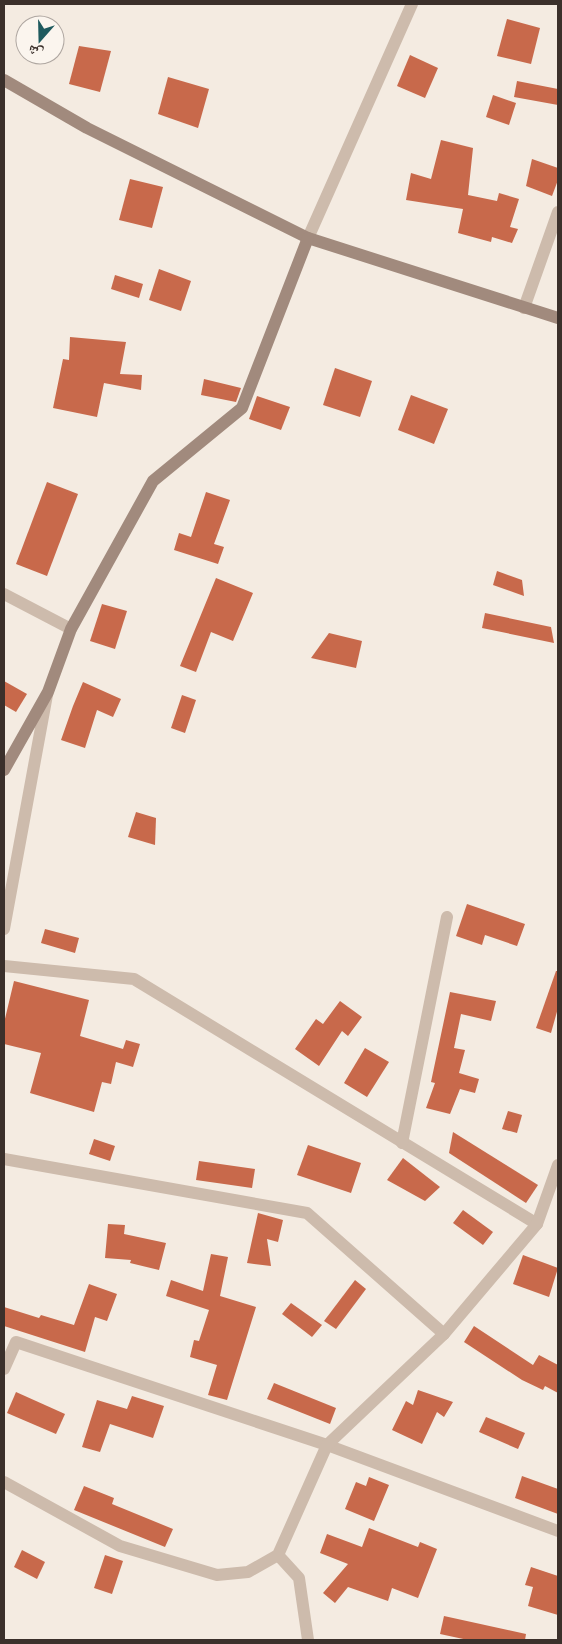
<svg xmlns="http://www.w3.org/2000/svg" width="562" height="1644" font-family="Raleway,'Noto Naskh Arabic',sans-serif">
<rect width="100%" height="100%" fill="#f4ebe1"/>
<g fill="#c8694b">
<path d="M507 19 540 28 531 64 497 56Z"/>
<path d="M79 46 111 51 100 92 69 84Z"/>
<path d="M410 55 438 68 425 98 397 86Z"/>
<path d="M168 77 209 89 198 128 158 114Z"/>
<path d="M517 81 558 89V105L514 97Z"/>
<path d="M493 95 516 103 509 125 486 117Z"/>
<path d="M441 140 473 148 468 195 497 201 499 193 519 199 510 227 518 229 512 243 492 237 491 242 458 233 463 209 406 200 411 173 431 179Z"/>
<path d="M532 159 558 168V180L552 196 526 186Z"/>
<path d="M130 179 163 187 152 228 119 220Z"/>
<path d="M159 269 191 281 181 311 149 300Z"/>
<path d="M115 275 143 284 139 298 111 289Z"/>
<path d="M70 337 126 342 120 374 142 375 141 390 104 383 97 417 53 408 63 359 69 360Z"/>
<path d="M335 368 372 381 360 417 323 405Z"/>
<path d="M204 379 241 388 236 402 201 395Z"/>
<path d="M411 395 448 409 434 444 398 430Z"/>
<path d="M257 396 290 407 281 430 249 419Z"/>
<path d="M47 482 78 494 47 576 16 564Z"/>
<path d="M206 492 230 500 214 544 224 547 218 564 174 550 179 533 191 537Z"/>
<path d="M497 571 522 580 524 596 493 585Z"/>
<path d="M216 578 253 593 233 641 211 632 196 672 180 666Z"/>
<path d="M102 604 127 611 115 649 90 641Z"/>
<path d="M485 613 551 627 554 643 482 628Z"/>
<path d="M329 633 362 641 356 668 311 658Z"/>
<path d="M4 681 27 694 16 712 4 705Z"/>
<path d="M83 682 121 699 113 717 97 710 85 748 61 740 73 706Z"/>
<path d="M182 695 196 700 185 733 171 728Z"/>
<path d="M136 812 156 818 155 845 128 837Z"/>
<path d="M467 904 525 924 517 946 485 935 482 945 456 936Z"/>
<path d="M45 929 79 938 75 953 41 943Z"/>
<path d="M556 971H558V1008L551 1033 536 1028Z"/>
<path d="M14 981 89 1000 80 1036 123 1049 126 1040 140 1044 133 1067 116 1062 111 1084 102 1082 94 1112 30 1093 41 1053 4 1044V1023Z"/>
<path d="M450 992 496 1001 491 1021 461 1014 454 1048 465 1050 459 1073 479 1079 475 1093 460 1089 450 1114 426 1108 435 1083 431 1082Z"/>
<path d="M340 1001 362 1017 348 1036 342 1031 319 1066 295 1049 316 1019 323 1024Z"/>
<path d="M365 1048 389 1062 367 1097 344 1083Z"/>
<path d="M508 1111 522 1115 517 1133 502 1129Z"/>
<path d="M453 1132 538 1185 526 1203 449 1153Z"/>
<path d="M94 1139 115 1146 110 1161 89 1154Z"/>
<path d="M308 1145 361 1163 351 1193 297 1175Z"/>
<path d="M403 1158 440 1187 425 1201 387 1180Z"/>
<path d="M199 1161 255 1169 252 1188 196 1180Z"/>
<path d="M463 1210 493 1232 483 1245 453 1223Z"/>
<path d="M258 1213 283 1220 278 1242 267 1239 271 1266 247 1263Z"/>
<path d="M108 1224 125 1225 124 1234 166 1243 159 1270 130 1263 131 1260 105 1258Z"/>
<path d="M211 1254 228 1257 220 1296 256 1307 227 1400 208 1395 217 1365 190 1357 194 1340 199 1341 209 1310 166 1296 171 1280 203 1291Z"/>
<path d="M523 1255 558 1268 549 1297 513 1284Z"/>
<path d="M355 1280 366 1289 336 1329 324 1321Z"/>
<path d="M89 1284 117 1294 107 1321 95 1317 85 1352 4 1326V1307L39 1318 41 1315 74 1325Z"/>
<path d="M291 1303 322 1325 312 1337 282 1314Z"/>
<path d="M474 1326 533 1365 539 1355 558 1365V1393L545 1386 543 1390 522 1380 464 1342Z"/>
<path d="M274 1383 336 1408 330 1424 267 1399Z"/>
<path d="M418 1390 453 1402 444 1417 437 1412 422 1444 392 1430 406 1401 413 1405Z"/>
<path d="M16 1392 65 1414 56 1434 7 1413Z"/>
<path d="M132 1396 164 1406 153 1438 110 1424 100 1452 82 1447 97 1400 127 1409Z"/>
<path d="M486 1417 525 1433 518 1449 479 1432Z"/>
<path d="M522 1476 558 1489V1514L515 1498Z"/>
<path d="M369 1477 389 1485 374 1521 345 1509 356 1482 366 1486Z"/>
<path d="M84 1486 114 1498 112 1504 173 1529 165 1547 74 1510Z"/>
<path d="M369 1528 418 1547 420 1542 437 1549 418 1598 392 1588 388 1601 348 1587 335 1603 323 1593 348 1564 320 1553 327 1534 362 1547Z"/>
<path d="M22 1550 45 1562 37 1579 14 1567Z"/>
<path d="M105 1555 123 1561 112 1594 94 1588Z"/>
<path d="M531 1567 558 1576V1615L528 1606 533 1587 525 1585Z"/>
<path d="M444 1616 526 1634 525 1640H468L440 1634Z"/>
</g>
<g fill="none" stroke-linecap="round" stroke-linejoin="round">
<g stroke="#cdbbac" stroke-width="12">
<path d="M308 238 412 4"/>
<path d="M524 308 558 212"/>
<path d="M4 594 71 629"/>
<path d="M4 929 47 695"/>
<path d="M4 966 134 979 537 1224"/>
<path d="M402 1143 447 917"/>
<path d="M4 1159 307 1213 444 1334"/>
<path d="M4 1369 16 1342 327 1445 558 1531"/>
<path d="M4 1482 120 1546 217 1575 248 1572 278 1555 327 1445 444 1334 537 1224 558 1165"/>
<path d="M278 1555 299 1578 308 1640"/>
</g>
<g stroke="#a18a7d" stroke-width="12">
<path d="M4 80 87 128 308 238 558 318"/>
<path d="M4 770 48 692 71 629 153 481 242 408 308 238"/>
</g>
</g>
<rect width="562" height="1644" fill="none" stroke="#3b302b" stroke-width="10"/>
<g transform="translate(40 40) rotate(200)"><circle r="24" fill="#fbf5ee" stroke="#aea6a0"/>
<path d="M0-4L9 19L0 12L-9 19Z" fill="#1f5a5e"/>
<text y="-8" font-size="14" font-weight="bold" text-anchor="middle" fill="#3b302b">ش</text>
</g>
</svg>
